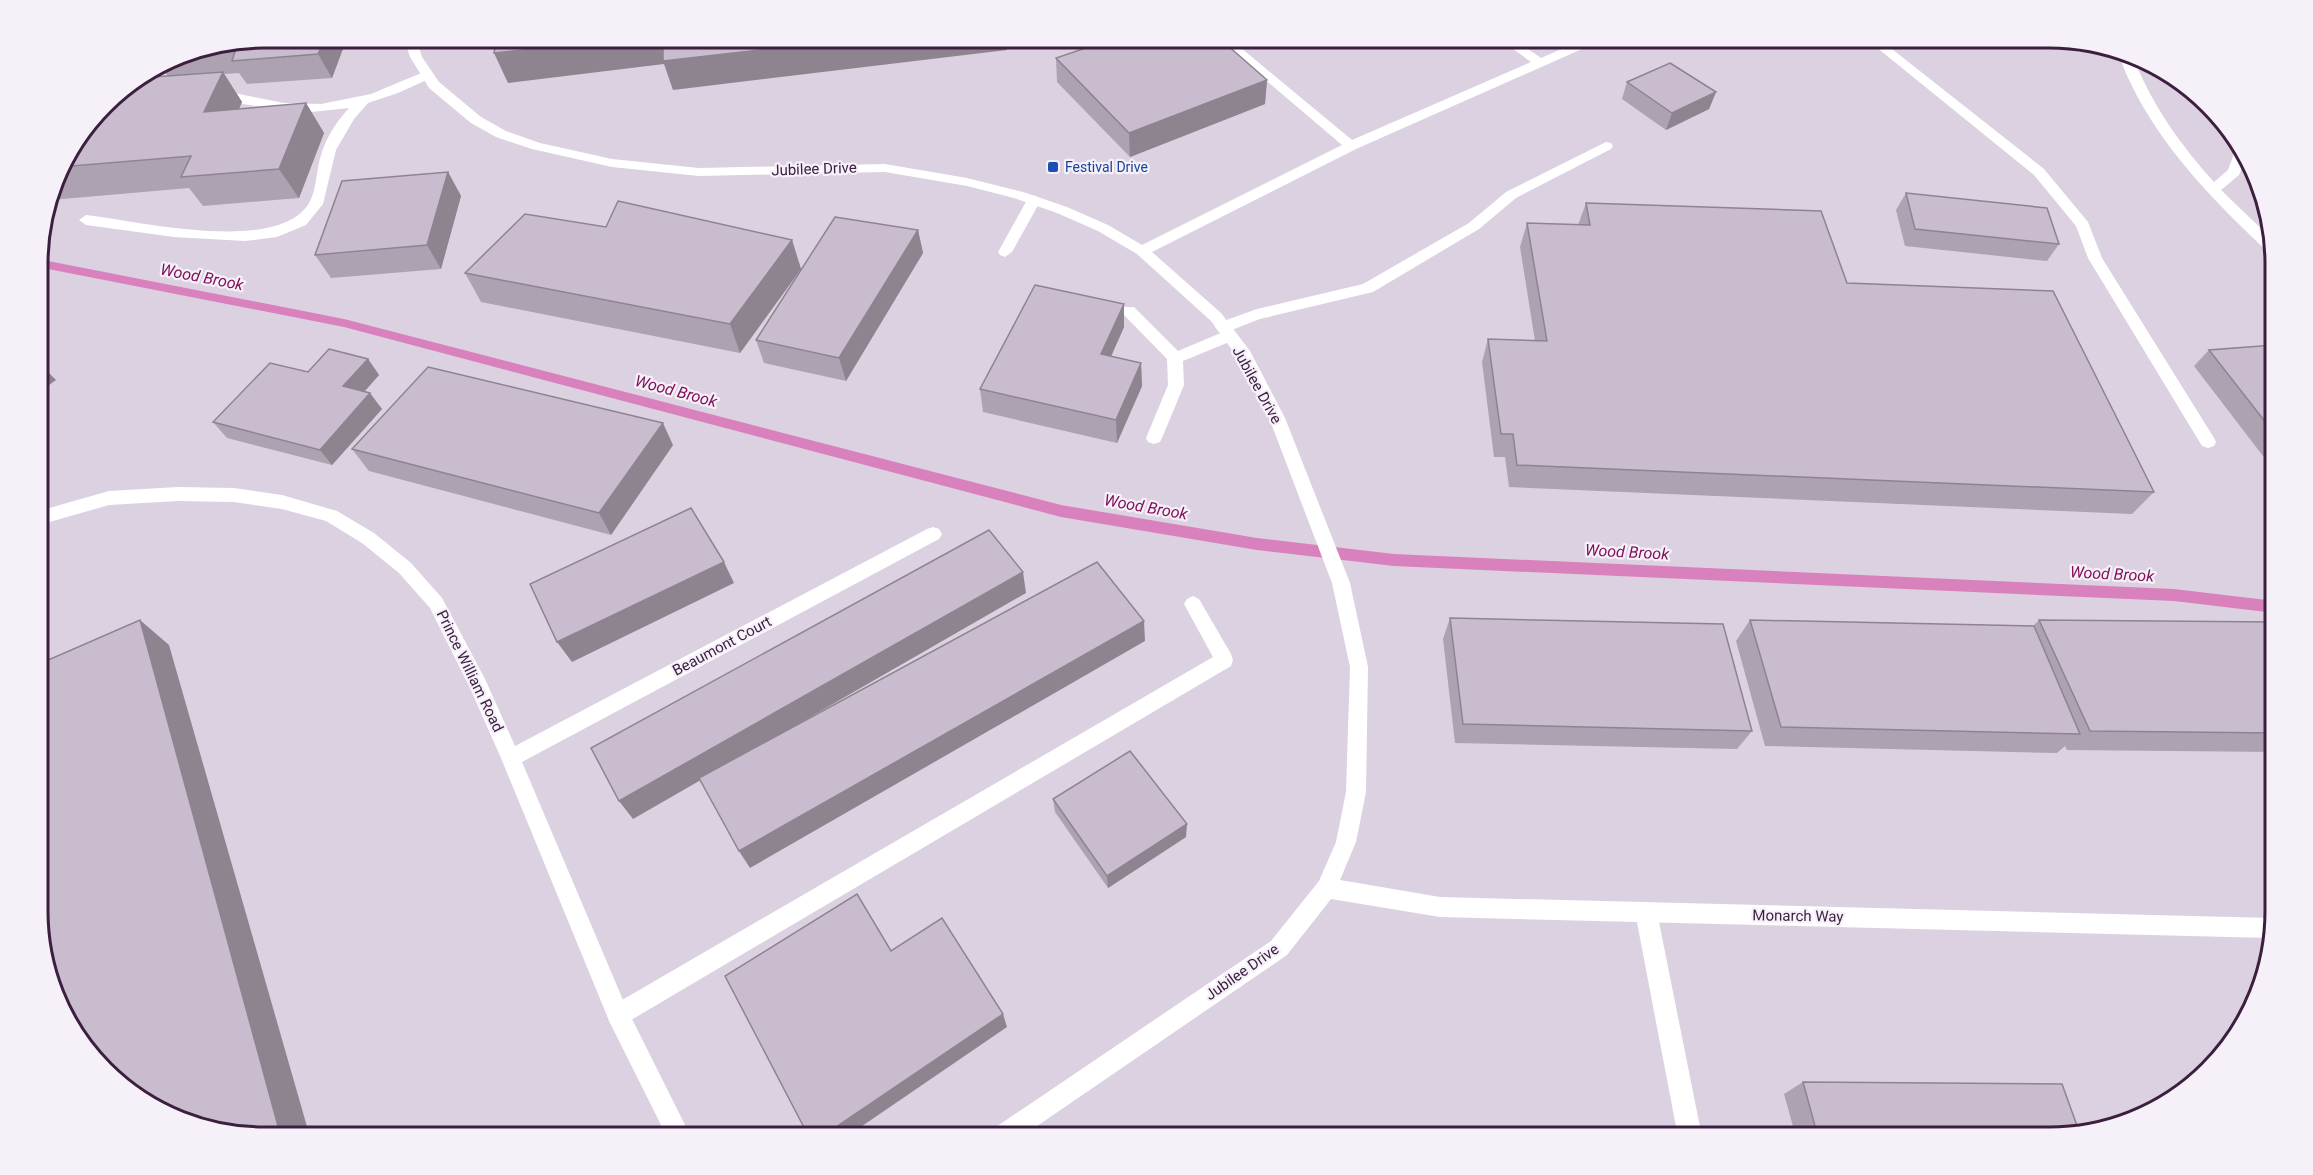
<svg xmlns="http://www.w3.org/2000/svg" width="2313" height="1175" font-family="Roboto,sans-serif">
<rect width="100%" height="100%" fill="#e9e0ed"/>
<path fill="#dcd1e1" d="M264 38H2049L2149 61 2198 93 2237 138 2274 235 2275 912 2252 1011 2219 1061 2175 1100 2122 1126 2064 1137H264L39 941 38 249 61 164 114 94 178 55Z"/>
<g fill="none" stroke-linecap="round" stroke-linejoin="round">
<path fill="#d981bc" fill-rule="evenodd" d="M38 259 344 319 1061 505 1257 538 1394 554 2174 589 2275 601V613L2174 601 1394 566 1257 550 1061 517 344 327 38 267Z"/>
<g fill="#fff" fill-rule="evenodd">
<path d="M1865 38H1878L2044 169 2088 222 2102 258 2214 438 2216 442 2214 446 2208 448 2202 446 2088 258 2076 226 2034 175Z"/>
<path d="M2120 54 2133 57C2152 105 2180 144 2214 182L2228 170 2235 151 2241 147 2245 160 2239 175 2221 190 2274 241V255L2269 253C2219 206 2170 157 2137 96 2131 83 2122 68 2120 54Z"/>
<path d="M426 71 432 75 431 78 398 93 368 103 354 119 336 150 323 204 306 225 277 237 245 241 174 237 86 225 79 220 86 215C138 221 278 255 309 203 315 193 316 179 318 168 322 144 333 126 349 108L302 113 216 100 209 96 211 93H234L284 103 321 104 371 94Z"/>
<path d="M1606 142 1611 143 1613 146 1611 149 1516 198 1479 229 1373 292 1260 319 1229 331 1234 332 1237 336 1234 340 1183 361 1184 385 1162 438 1160 442 1154 444 1148 442 1146 438 1168 385 1167 359 1124 315 1121 311 1124 307H1134L1178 351 1223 332 1218 331 1215 327 1218 323 1257 309 1363 284 1469 223 1506 192Z"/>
<path d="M1034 195 1041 200 1012 252 1005 257 1000 255 998 252 1027 200Z"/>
<path d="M1193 596 1199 599 1231 654 1233 660 1231 666 626 1023 618 1026 610 1023 607 1015 610 1007 1213 657 1184 604 1187 599Z"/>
<path d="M1646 902 1653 905 1657 912 1702 1137H1678L1635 912 1639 905Z"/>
</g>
<g fill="#fff" fill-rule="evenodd">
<path d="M404 38H416L422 57 439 82 481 117 506 131 540 143 612 159 699 168 885 164 967 178 1023 192 1067 207 1108 225 1142 245 1342 145 1216 38H1229L1352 140 1531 62 1498 38H1512L1541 58 1587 38H1602L1600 41 1356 149 1152 252 1221 313 1250 351 1285 418 1350 583 1368 667 1366 792 1356 842 1340 880 1440 897 2272 918H2274L2269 938 1440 917 1331 899 1287 955 1021 1137H989L993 1129 1271 941 1319 881 1336 842 1346 792 1350 667 1332 583 1269 418 1238 358 1211 321 1137 254 1098 231 1057 213 1014 198 967 186 885 172 699 176 612 167 532 149 496 137 471 123 429 88 410 57Z"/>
<path d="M178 487 234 488 282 495 337 511 374 533 411 563 442 598 485 679 515 746 927 529 933 527 939 529 942 534 939 539 522 762 626 1007 691 1137H667L610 1023 501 758 470 688 430 608 399 573 362 543 326 521 282 509 234 502 178 501 109 505 39 525V511L109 491Z"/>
</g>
</g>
<g fill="#ada2b1">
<path d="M264 38H347L332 78 247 84 239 73 224 74 242 102 239 109 306 103 324 133 299 198 203 206 189 188 51 200 61 164 168 76 160 65 178 55Z"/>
<path d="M1056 58 1267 80 1265 104 1130 157 1057 82Z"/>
<path d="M1627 82 1716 92 1709 109 1666 130 1622 99Z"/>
<path d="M448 172 461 196 441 269 331 278 315 255Z"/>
<path d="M1906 193 2059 244 2047 261 1905 246 1896 210Z"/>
<path d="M1586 203 1847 283 2154 492 2132 514 1509 487 1505 457H1494L1482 362 1488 339 1535 341 1520 247 1527 223 1578 225Z"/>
<path d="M606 227 792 240 801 269 740 353 481 302 465 273Z"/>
<path d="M918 230 923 253 846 381 764 363 756 340Z"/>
<path d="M1124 327 1111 356 1141 363 1142 386 1117 443 983 412 980 389Z"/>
<path d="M2274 345V455L2263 456 2194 366 2209 350Z"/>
<path d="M368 359 379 375 365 391 382 409 332 465 227 438 213 422 308 372Z"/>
<path d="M673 445 611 535 369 471 352 449Z"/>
<path d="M1450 618 1752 731 1737 749 1455 743 1443 639Z"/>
<path d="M1750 620 2033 626 2039 620 2275 622V752L2067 750 2065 746 2057 753 1765 746 1736 641Z"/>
<path d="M1053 799 1186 837 1108 888 1055 812Z"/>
<path d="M1803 1082 2064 1137H1796L1784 1094Z"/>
</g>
<g fill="#8d8490">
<path d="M325 38H347L332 78 318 54Z"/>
<path d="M631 38H1005L1007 50 673 90 664 64 508 83 494 53Z"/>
<path d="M223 72 242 102 225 141 204 112Z"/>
<path d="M1267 80 1265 104 1130 157 1129 133Z"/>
<path d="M1716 92 1709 109 1666 130 1672 113Z"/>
<path d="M306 103 324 133 299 198 279 169Z"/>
<path d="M448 172 461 196 441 269 427 245Z"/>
<path d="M918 230 923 253 846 381 839 358Z"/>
<path d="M792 240 801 269 740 353 730 324Z"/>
<path d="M1124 304V327L1102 377 1101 354Z"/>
<path d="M368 359 379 375 355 402 343 386Z"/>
<path d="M38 362 56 380 38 393Z"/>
<path d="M1141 363 1142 386 1117 443 1116 420Z"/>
<path d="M370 393 382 409 332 465 320 450Z"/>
<path d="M663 423 673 445 611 535 599 513Z"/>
<path d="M724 562 734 583 572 662 557 642Z"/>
<path d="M1023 572 1026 593 633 819 619 801Z"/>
<path d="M140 620 169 645 310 1137H281Z"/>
<path d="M1144 621 1145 641 750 868 739 851Z"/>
<path d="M1187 824 1186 837 1108 888 1107 876Z"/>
<path d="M1003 1014 1007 1027 846 1137H821Z"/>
</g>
<g fill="#c9bcce" stroke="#8d8490" stroke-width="1.5">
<path d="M264 38H325L318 54 232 61 236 48 193 51Z"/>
<path d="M497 38H631L494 53Z"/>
<path d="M663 38H863L663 61Z"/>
<path d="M1115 38H1219L1267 80 1129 133 1056 58Z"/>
<path d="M1670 63 1716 92 1672 113 1627 82Z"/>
<path d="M223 72 204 112 306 103 279 169 181 177 191 156 60 167 61 164 114 94 139 78Z"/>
<path d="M448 172 427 245 315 255 342 181Z"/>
<path d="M1906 193 2047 208 2059 244 1915 229Z"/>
<path d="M618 201 792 240 730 324 465 273 525 214 606 227Z"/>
<path d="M1586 203 1821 211 1847 283 2053 291 2154 492 1517 465 1513 434H1501L1488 339 1547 341 1527 223 1590 225Z"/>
<path d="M835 217 918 230 839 358 756 340Z"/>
<path d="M1035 285 1124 304 1101 354 1141 363 1116 420 980 389Z"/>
<path d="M2274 345V433L2209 350Z"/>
<path d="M329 349 368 359 343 386 370 393 320 450 213 422 270 363 308 372Z"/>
<path d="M428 367 663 423 599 513 352 449Z"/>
<path d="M691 508 724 562 557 642 530 584Z"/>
<path d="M989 530 1023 572 619 801 591 748Z"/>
<path d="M1097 562 1144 621 739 851 699 778Z"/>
<path d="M1450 618 1723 624 1752 731 1463 724Z"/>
<path d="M140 620 281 1137H264L164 1114 84 1049 55 997 39 941V664Z"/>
<path d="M1750 620 2034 626 2080 734 1781 727Z"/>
<path d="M2039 620 2275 622V733L2090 731Z"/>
<path d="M1130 751 1187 824 1107 876 1053 799Z"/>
<path d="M857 894 891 951 942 918 1003 1014 821 1137H809L725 976Z"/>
<path d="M1803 1082 2062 1084 2080 1134 2064 1137H1818Z"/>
</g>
<rect fill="#1a4fb4" stroke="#f6f1f9" stroke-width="2" x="1047" y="161" width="12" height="12" rx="3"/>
<g text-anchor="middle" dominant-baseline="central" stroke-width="4.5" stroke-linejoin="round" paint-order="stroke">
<g font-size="14" fill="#164399" stroke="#f6f1f9" text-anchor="start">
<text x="1065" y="167">Festival Drive</text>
</g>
<g font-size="15" fill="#3c1e3f" stroke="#f6f1f9">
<text transform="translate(814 169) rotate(-2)">Jubilee Drive</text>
<text transform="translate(1257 385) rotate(61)">Jubilee Drive</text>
<text transform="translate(722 646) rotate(-28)">Beaumont Court</text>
<text transform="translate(470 671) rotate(64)">Prince William Road</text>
<text transform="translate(1798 916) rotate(1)">Monarch Way</text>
<text transform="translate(1242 972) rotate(-35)">Jubilee Drive</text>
</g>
<g font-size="16" font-style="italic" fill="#82115c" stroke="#f6f1f9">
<text transform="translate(202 277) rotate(11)">Wood Brook</text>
<text transform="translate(676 391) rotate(15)">Wood Brook</text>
<text transform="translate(1146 507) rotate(10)">Wood Brook</text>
<text transform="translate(1627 552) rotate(3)">Wood Brook</text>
<text transform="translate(2112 574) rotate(3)">Wood Brook</text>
</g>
</g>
<path d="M0 0H2313V1175H0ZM264 48H2049A216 216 0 0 1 2265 264V911A216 216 0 0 1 2049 1127H264A216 216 0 0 1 48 911V264A216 216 0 0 1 264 48Z" fill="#f6f1f9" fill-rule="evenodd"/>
<path fill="none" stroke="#3c1e3f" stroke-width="3" d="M264 48H2049A216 216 0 0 1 2265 264V911A216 216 0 0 1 2049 1127H264A216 216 0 0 1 48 911V264A216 216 0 0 1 264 48Z"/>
</svg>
